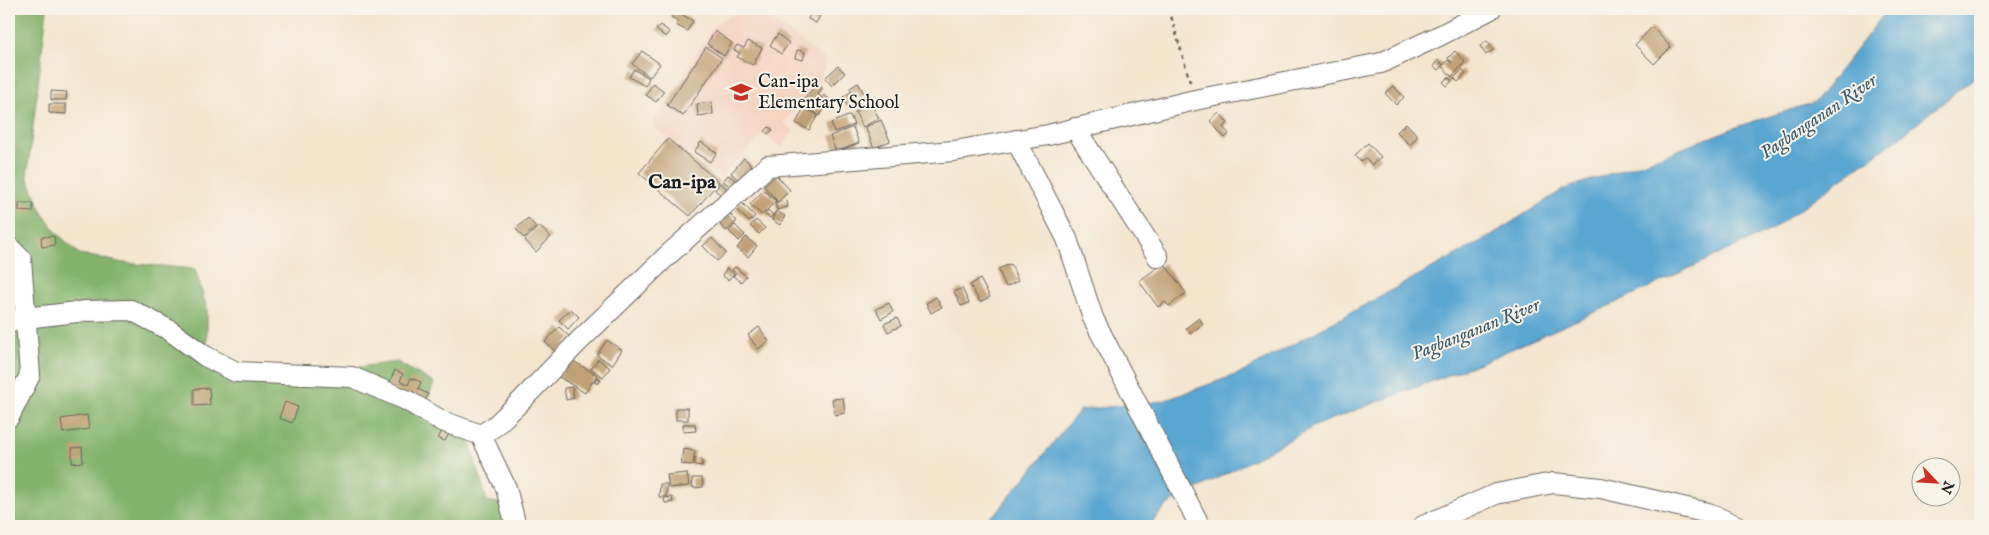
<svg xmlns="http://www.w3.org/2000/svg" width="1989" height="535" font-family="'IM FELL English',serif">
<rect width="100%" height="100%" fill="#f7f3e8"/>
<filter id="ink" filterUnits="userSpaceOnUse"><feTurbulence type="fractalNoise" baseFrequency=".02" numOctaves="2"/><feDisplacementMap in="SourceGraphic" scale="10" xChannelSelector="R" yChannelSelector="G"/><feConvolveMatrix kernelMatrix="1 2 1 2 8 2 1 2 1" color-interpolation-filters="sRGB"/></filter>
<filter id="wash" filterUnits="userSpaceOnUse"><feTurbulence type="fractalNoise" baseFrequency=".0096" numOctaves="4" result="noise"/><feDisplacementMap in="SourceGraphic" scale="20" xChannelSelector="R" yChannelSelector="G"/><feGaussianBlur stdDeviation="1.12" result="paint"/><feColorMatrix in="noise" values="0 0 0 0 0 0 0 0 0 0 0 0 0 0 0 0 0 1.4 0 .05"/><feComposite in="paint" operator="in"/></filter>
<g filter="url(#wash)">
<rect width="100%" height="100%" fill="#f5e5cf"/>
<path fill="#f4d3c0" d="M741 9H758L826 60 819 81 783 123 794 131 781 148 764 134 720 178 652 125 716 23Z"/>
<path fill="#83b36d" stroke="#506844" d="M9 9H47L27 176 43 214 58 234 79 254 124 263 195 269 207 309V367L303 385 359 367 397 362 434 383 426 403 469 439 487 501 516 506 522 526H9Z"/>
<path fill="#59a6d2" stroke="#3a6177" d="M1888 9H1980V73L1904 134 1771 230 1611 305 1480 363 1319 424 1167 505 1149 526H975L997 512 1080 410 1163 401 1243 372 1490 236 1564 189 1660 157 1739 126 1815 102Z"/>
<g id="blocks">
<g fill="#c0a076">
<path d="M798 9H808L805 13Z"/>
<path d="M813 9 823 10 816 23 808 19Z"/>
<path d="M675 10 693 21 687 31 676 25 678 21 671 17Z"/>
<path d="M660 25 670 32 666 37 656 30Z"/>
<path d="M1652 27 1671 47 1654 64 1635 45Z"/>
<path d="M715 31 732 43 724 56 707 44Z"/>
<path d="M778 34 789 43 781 54 770 45Z"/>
<path d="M748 41 762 48 753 65 737 57 740 53 734 50 737 45 744 48Z"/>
<path d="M1487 41 1493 50 1486 55 1480 46Z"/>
<path d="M706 47 722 58 683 116 667 105Z"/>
<path d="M797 50 805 52 803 60 795 58Z"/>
<path d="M642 51 660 64 650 77 632 64Z"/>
<path d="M1455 51 1465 62 1452 77 1442 66 1438 70 1433 66 1438 60 1443 65 1448 60 1452 63 1448 58Z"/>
<path d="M838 66 845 73 832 86 825 78Z"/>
<path d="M634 69 649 78 645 86 629 77Z"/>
<path d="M1462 70 1466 74 1458 82 1454 78Z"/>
<path d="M1448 77 1452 81 1447 86 1443 82Z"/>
<path d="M653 83 664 91 656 102 646 95Z"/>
<path d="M858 83 865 95 858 100 860 104 850 110 842 98 852 91 850 88Z"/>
<path d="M817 84 822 88 818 94 822 98 824 95 828 98 825 101 829 104 819 116 802 101Z"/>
<path d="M1393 86 1404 97 1396 105 1385 93Z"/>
<path d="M51 91 67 92 66 100H51Z"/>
<path d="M712 102 713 114 698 116 697 104Z"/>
<path d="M870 102 879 118 863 127 855 112Z"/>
<path d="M49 104H66V114L49 113Z"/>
<path d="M804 108 818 115 809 130 796 123Z"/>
<path d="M1219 113 1228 123 1223 127 1229 134 1225 138 1210 121Z"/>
<path d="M850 115 854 125 834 132 831 123Z"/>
<path d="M881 120 890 141 874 148 865 127Z"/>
<path d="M1406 123 1418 136 1410 145 1397 132Z"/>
<path d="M769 127 773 130 768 134 765 131Z"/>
<path d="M853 127 859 143 836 152 830 136Z"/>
<path d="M668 139 719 182 690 216 639 173Z"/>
<path d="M701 142 717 153 710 162 694 152Z"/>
<path d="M1368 143 1381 157 1372 165 1366 158 1361 162 1355 155Z"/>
<path d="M744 158 753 167 740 181 731 173Z"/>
<path d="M728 175 740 183 735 190 723 181Z"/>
<path d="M776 175 790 190 778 202 764 186Z"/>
<path d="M720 183 730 191 725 198 715 190Z"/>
<path d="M764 190 776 201 762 215 750 204Z"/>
<path d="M787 201 788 207 777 210 775 203Z"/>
<path d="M741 202 755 216 749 222 735 208Z"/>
<path d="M19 203H33V212L19 211Z"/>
<path d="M768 210 773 215 770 218 765 214Z"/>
<path d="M776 211 785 216 780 225 772 220Z"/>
<path d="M731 215 737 221 727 231 720 225Z"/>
<path d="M528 218 536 227 524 238 516 229Z"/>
<path d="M756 220 765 228 759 234 750 226Z"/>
<path d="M735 225 745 235 739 241 729 231Z"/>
<path d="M539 226 551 237 536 252 525 240Z"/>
<path d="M54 236 55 245 42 247 41 237Z"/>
<path d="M746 237 757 246 748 257 737 248Z"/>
<path d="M712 238 726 253 717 261 703 246Z"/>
<path d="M1164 263 1186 293 1169 306 1165 302 1158 307 1139 281Z"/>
<path d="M1011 264 1018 281 1006 287 998 269Z"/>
<path d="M735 267 746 276 741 282 733 276 736 273 732 270Z"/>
<path d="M727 268 734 274 728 280 722 275Z"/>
<path d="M980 279 990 297 980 302 970 285Z"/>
<path d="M962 288 969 303 961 306 954 292Z"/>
<path d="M936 297 942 307 931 313 926 303Z"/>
<path d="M889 303 893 312 881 319 876 309Z"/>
<path d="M571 309 579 317 568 329 559 320Z"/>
<path d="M897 318 901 326 888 332 884 324Z"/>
<path d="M1199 318 1203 324 1190 334 1186 328Z"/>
<path d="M559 327 571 338 557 353 545 342Z"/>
<path d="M759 327 769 341 758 349 748 335Z"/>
<path d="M607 340 622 350 612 365 597 355Z"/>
<path d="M570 359 597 375 585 393 559 377Z"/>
<path d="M598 359 610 368 603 377 591 369Z"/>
<path d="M395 370 403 374 400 381 408 385 411 378 421 382 418 389 428 394 423 404 387 388Z"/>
<path d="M597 377 601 380 598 384 594 382Z"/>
<path d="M572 387 574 398 566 400 564 388Z"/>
<path d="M209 388 210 405 194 406V389Z"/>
<path d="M843 398 845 413 835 415 832 399Z"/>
<path d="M285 402 298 407 292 423 279 418Z"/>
<rect x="676" y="408" width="12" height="12"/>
<path d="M87 415 89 429 63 433 61 419Z"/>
<path d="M683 424H695L696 431 683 432Z"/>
<path d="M442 431 449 434 445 441 438 438Z"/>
<path d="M82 447 83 462 72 463V448Z"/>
<path d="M683 449 695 451 693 465 681 464Z"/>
<path d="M695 458 702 459V466L695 465Z"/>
<path d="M687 473 689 486 669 488 667 475Z"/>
<path d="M692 478H702L703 487 693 488Z"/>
<path d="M660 484H667L666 497H659Z"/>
<path d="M672 497 673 502 665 503 664 498Z"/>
</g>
</g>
</g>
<g filter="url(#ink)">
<use href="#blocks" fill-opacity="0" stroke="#68625b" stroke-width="1"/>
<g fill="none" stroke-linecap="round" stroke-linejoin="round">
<g stroke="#68625b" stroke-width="22">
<g id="minor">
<path d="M1075 128 1158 257"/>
<path d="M1016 140 1067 239 1093 318 1200 526"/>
<path d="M9 247 21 259 30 375 9 417"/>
<path d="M9 323 25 318 86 311 131 310 169 330 205 356 236 372 352 377 406 400 442 421 481 435 495 426 520 402 579 341 668 255 768 166 954 151 1048 135 1195 100 1381 63 1441 35 1491 9"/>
<path d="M481 435 506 488 516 526"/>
<path d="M1423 526 1496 494 1553 483 1601 488 1708 513 1737 526"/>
</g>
</g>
<path stroke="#68625b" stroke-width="2.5" stroke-dasharray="4 4" stroke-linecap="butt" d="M1169 9 1191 85"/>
<use href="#minor" stroke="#fff" stroke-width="20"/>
</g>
</g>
<defs>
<g id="school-bare" transform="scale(1.725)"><path d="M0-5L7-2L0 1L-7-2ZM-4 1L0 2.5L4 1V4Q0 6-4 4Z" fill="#c8321e" stroke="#f7f3e8" stroke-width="2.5" paint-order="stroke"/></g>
</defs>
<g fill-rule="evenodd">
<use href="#school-bare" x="741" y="92"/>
</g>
<g text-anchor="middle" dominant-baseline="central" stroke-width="4" stroke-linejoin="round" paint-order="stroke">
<g font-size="18" fill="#1c1c1c" stroke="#f7f3e8" text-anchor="start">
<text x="758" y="82">Can-ipa<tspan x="758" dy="21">Elementary School</tspan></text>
</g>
<g font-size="19" font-style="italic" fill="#375a6e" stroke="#f7f3e8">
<text transform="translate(1819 117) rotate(-34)">Pagbanganan River</text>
<text transform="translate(1476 330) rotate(-22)">Pagbanganan River</text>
</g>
<g font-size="20" font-weight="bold" fill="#1c1c1c" stroke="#f7f3e8">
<text x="682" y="182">Can-ipa</text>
</g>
</g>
<rect width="1989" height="535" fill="none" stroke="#f7f3e8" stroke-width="30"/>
<g transform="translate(1936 482) rotate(115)"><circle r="24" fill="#f7f3e8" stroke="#9f9d96"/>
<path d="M0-4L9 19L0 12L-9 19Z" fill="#c8321e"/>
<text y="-8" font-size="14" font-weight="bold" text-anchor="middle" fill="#1c1c1c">N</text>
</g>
</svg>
